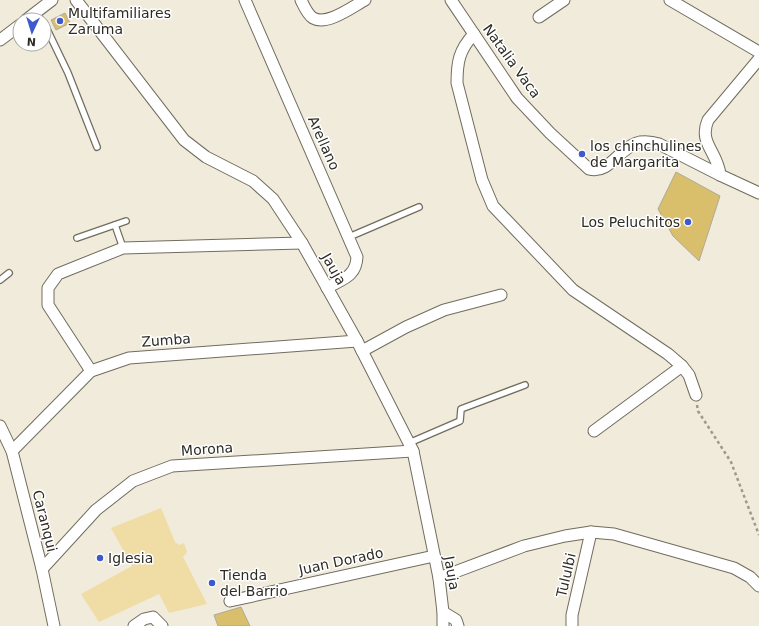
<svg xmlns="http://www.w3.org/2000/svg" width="759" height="626" font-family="'DejaVu Sans',sans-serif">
<rect width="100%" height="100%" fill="#f1ebdb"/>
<path fill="#efdda5" d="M161 508 175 542 179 545 184 543 187 552 183 557 207 604 169 613 159 594 99 622 81 594 132 566 111 528Z"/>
<g fill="#d9be6b" stroke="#aea99a">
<path d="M65 13 70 23 56 30 51 20Z"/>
<path d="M676 172 720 196 699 261 673 236 658 209Z"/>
<path d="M241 607 250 626H218L214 615Z"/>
</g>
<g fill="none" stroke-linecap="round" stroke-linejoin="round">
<g stroke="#716c5e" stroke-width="8">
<g id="service">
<path d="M36 13 41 20"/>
<path d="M44 23 68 73 97 147"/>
<path d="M115 225 123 248"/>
<path d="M349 237 419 207"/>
<path d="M77 238 126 221"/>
<path d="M0 280 9 273"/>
<path d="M409 443 460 421 461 409 525 385"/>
</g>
</g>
<g stroke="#716c5e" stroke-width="13">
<g id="minor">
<path d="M76 0 184 140 206 157 253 181 273 199 302 243 357 341 413 451 439 578 443 612V626"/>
<path d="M245 0 357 257C356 277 342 279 327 288"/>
<path d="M301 0C304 6 307 14 313 18 327 26 352 7 365 0"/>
<path d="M451 0 517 98 550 133 589 169C610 175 620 146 640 142 647 141 653 142 659 144L720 175 759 193"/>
<path d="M670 0 759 52"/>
<path d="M539 17 564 0"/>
<path d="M26 20 52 0"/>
<path d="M474 34C459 50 457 62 457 83L482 180 493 206 573 290 668 354 682 366 689 375 696 395"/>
<path d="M0 40 20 25"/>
<path d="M720 175C718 152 698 143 708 120L759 59"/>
<path d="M362 351 406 327 444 310 501 295"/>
<path d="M91 371 48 305V288L58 274 123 248 302 243"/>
<path d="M0 426 12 451 42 569 54 626"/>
<path d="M594 431 682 366"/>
<path d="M12 451 91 371 129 358 357 341"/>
<path d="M42 569 96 510 133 481 172 466 413 451"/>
<path d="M439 578 524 546 565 536 591 532 614 534 734 568 750 577 759 586"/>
<path d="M230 601 434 556"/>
<path d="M443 612 456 620 458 626"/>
<path d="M134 626 144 619 153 617 162 626"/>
<path d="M572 626V615L591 532"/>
</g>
</g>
<path stroke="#9d998d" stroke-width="2.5" stroke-dasharray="3 3" stroke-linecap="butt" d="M697 405 698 411 731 462 759 535"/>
<use href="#service" stroke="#fff" stroke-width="5.5"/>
<use href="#minor" stroke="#fff" stroke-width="11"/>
</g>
<g fill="#3e59cc" stroke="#fff" stroke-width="1.5">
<circle cx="60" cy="21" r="4"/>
<circle cx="582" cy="154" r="4"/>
<circle cx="688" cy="222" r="4"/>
<circle cx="100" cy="558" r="4"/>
<circle cx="212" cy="583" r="4"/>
</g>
<g text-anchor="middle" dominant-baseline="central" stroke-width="3" stroke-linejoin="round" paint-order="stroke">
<g font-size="14" fill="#2d2b25" stroke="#fff" text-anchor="start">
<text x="68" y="13">Multifamiliares<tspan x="68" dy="16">Zaruma</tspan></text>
<text x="590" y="146">los chinchulines<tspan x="590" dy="16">de Margarita</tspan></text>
<text x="680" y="222" text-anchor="end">Los Peluchitos</text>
<text x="108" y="558">Iglesia</text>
<text x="220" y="575">Tienda<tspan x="220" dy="16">del Barrio</tspan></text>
</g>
<g font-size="14" fill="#2d2b25" stroke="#fff">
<text transform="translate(512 61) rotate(54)">Natalia Vaca</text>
<text transform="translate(324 143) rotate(66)">Arellano</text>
<text transform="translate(334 269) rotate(60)">Jauja</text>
<text transform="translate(166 340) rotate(-4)">Zumba</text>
<text transform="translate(207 449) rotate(-4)">Morona</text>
<text transform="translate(45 521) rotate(76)">Caranqui</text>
<text transform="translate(341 561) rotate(-12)">Juan Dorado</text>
<text transform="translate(452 573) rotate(80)">Jauja</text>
<text transform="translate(566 575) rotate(-77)">Tululbi</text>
</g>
</g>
<g transform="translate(32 32) rotate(184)"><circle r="19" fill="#ffffff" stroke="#abaaa8"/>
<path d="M0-3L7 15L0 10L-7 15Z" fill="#3e59cc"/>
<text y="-6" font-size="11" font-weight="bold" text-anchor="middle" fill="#2d2b25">N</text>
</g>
</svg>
